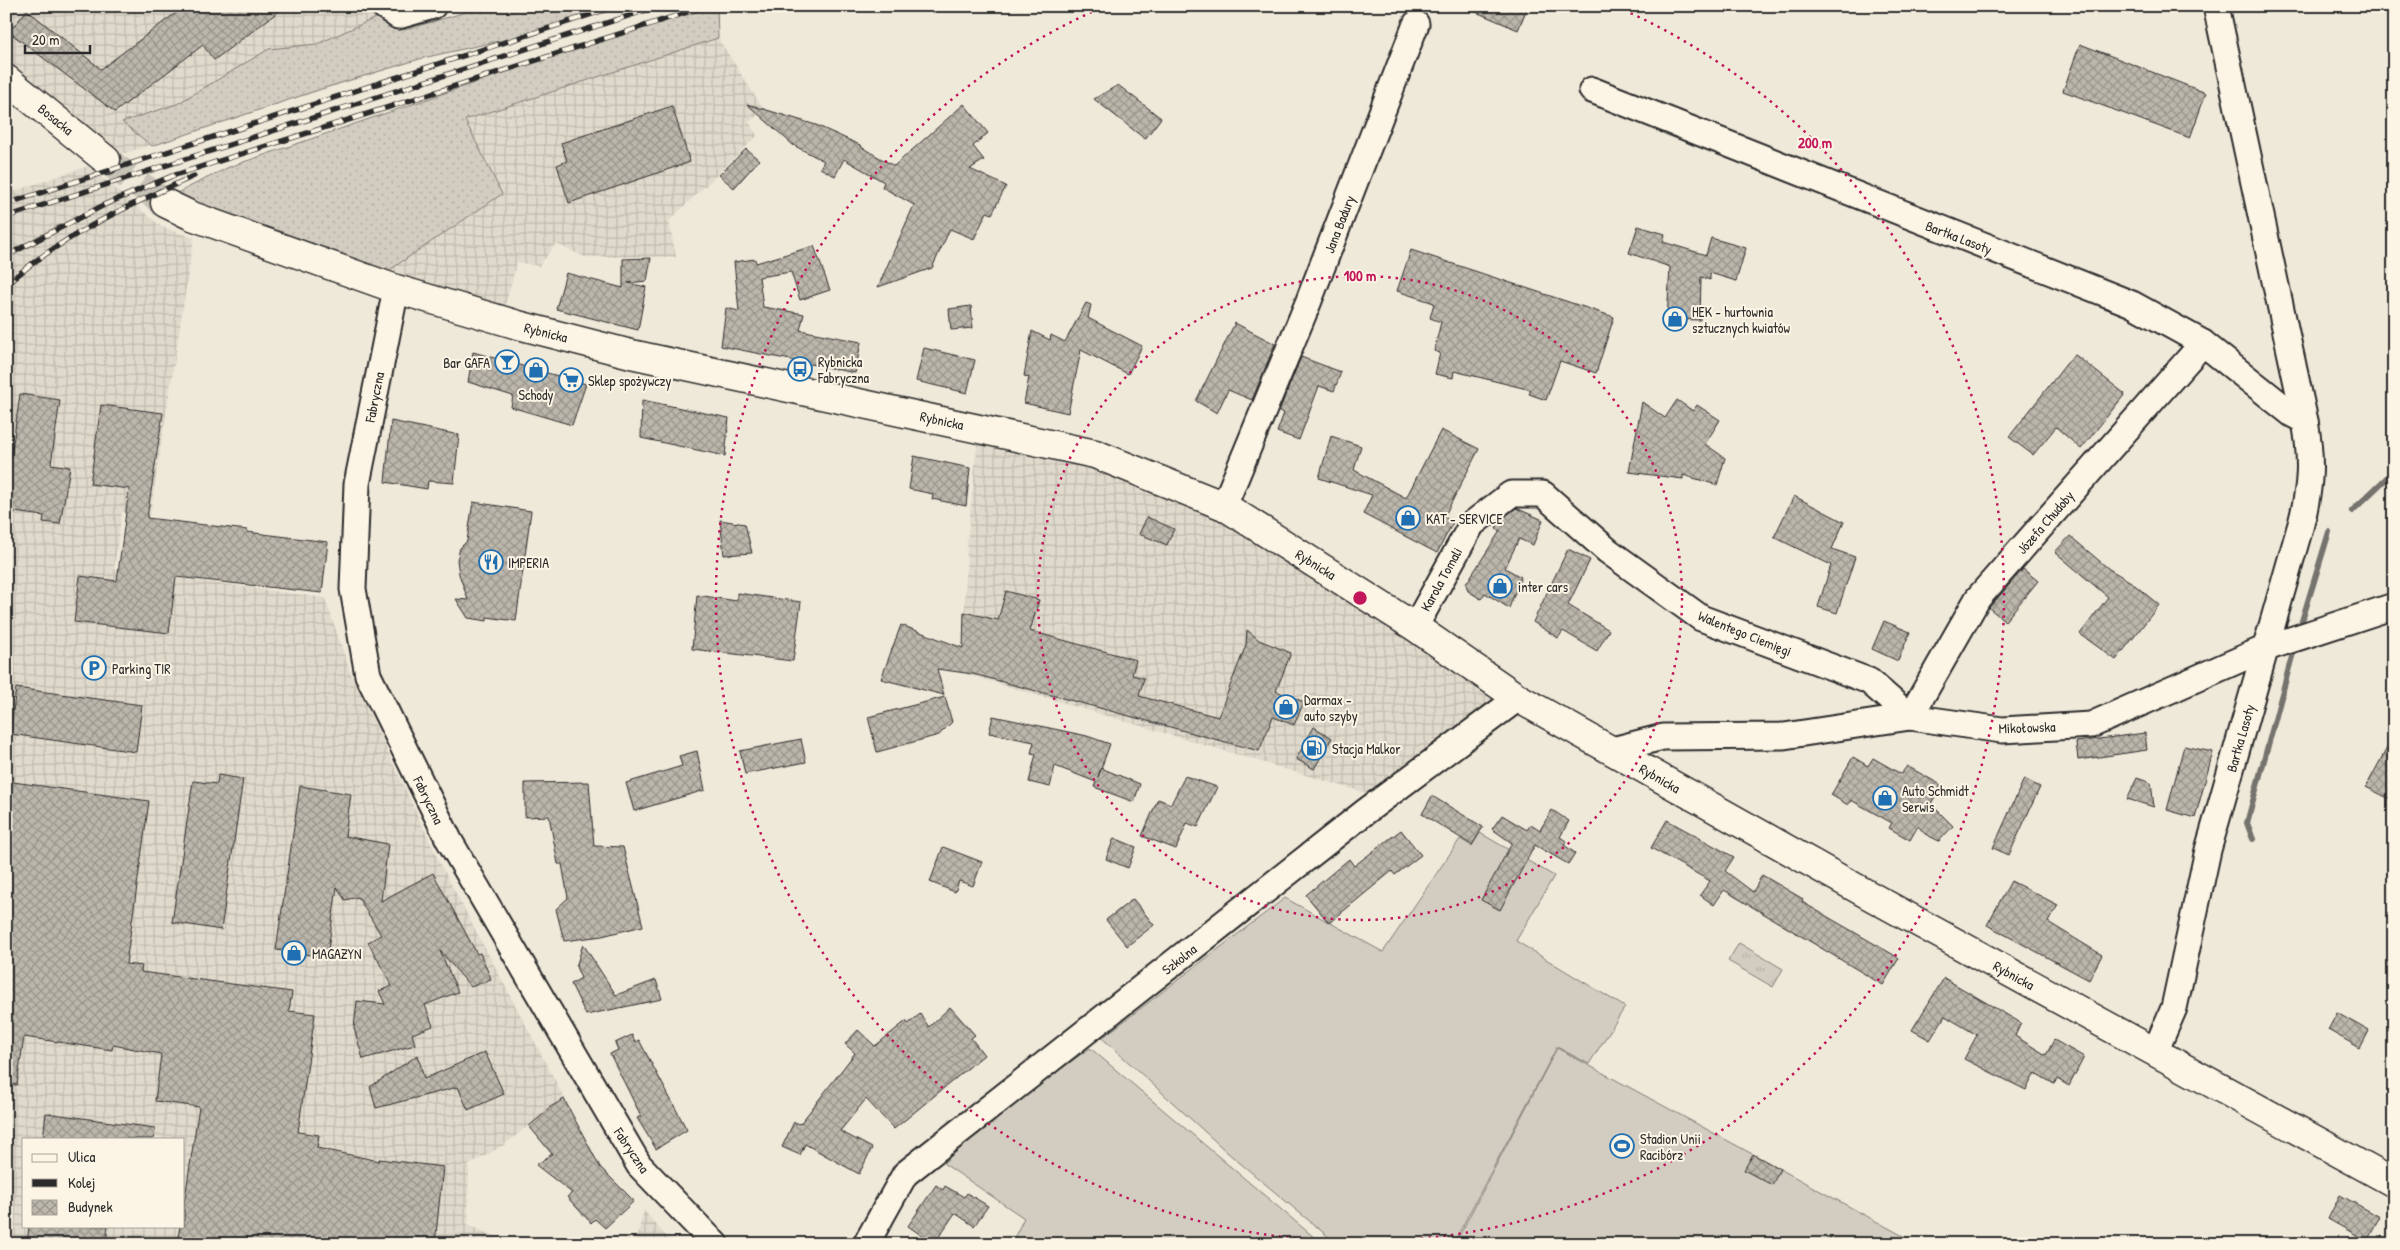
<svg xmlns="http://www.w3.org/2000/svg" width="2400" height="1250" font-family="'Patrick Hand',sans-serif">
<defs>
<pattern id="industrial-grid" width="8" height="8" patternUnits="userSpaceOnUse" patternTransform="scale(1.25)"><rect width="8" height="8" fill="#e0dacc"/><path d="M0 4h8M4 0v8" fill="none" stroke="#c0bbaf"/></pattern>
<pattern id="grass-dots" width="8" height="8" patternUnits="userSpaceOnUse" patternTransform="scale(1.25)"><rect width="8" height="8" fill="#d2cdc0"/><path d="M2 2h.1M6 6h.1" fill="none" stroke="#b4b0a5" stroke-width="1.8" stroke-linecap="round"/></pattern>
<pattern id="park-tufts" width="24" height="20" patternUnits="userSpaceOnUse" patternTransform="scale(1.25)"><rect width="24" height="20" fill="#d2cdc0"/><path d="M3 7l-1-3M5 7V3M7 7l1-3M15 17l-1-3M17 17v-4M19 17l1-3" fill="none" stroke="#b4b0a5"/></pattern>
<pattern id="building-cross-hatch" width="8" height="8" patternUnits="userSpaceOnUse" patternTransform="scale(1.25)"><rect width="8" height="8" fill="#bcb7ac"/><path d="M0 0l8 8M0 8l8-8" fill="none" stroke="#99958c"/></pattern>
</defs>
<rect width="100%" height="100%" fill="#efe9da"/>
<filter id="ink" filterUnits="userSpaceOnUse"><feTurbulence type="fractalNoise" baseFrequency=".02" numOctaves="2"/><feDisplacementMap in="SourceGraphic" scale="10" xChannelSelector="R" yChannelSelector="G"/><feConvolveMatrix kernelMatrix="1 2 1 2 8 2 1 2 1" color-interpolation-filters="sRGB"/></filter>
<g filter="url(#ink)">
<g fill="url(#industrial-grid)" fill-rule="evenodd">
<path d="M6 6H366L380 16 423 58 122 154 6 60Z"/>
<path d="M718 38 764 110 749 122 757 136 669 221 676 257H585L556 244 539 266 517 262 505 306 388 271 501 194 465 120Z"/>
<path d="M88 166 162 227 194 238 150 515 122 512 114 569 325 598 351 674 442 867 565 1099 547 1108V1111L504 1145 469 1165 468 1225 513 1244H6V194ZM24 1139H184V1226H24Z"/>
<path d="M978 438 1095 464 1222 512 1501 698 1369 794 963 673 967 542Z"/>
<path d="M644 1211 673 1244H635Z"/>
</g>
<g fill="url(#grass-dots)" stroke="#7e7c76">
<path d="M487 6H624L521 36 423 58 321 89 152 146 122 122 177 104 269 49 317 44 380 16 404 30Z"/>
<path d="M699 6H717L718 38 465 120 502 194 388 271 171 196 229 167Z"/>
</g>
<path fill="url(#park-tufts)" stroke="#7e7c76" d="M1739 943 1783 969 1773 987 1728 961Z"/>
<g fill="#d2cdc0" stroke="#7e7c76">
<path d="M1480 833 1554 876 1516 941 1625 1007 1589 1064 1557 1047 1453 1244H1337L1228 1153 1102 1038 1285 898 1383 952 1460 839 1472 846Z"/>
<path d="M1090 1048 1322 1244H1011L1024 1218 943 1163 1013 1103Z"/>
<path d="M1557 1048 1918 1244H1455Z"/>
</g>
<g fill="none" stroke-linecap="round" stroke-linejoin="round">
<g stroke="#75736d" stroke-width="6">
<path d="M2352 511 2394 471"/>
<path d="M2301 624 2329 532"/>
<path d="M2253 839 2247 823 2293 653"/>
</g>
</g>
<g fill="url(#building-cross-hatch)" stroke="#2b2b2b">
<path d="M185 6H286L214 60 203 45 115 112 9 32 27 10 101 69Z"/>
<path d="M1462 6H1528L1518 30Z"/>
<path d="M2080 44 2206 93 2190 138 2063 91Z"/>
<path d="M1118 85 1161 118 1145 139 1094 99Z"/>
<path d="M747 104 816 125 862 146 861 147 894 166 964 104 988 133 973 146 984 160 970 169 1006 186 992 214 987 212 974 239 950 229 932 268 878 287 914 205 882 187 884 182 844 159 835 176 820 168 824 161 793 145Z"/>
<path d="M672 106 690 162 569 203 557 165 567 161 561 143Z"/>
<path d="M746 149 759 160 734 188 719 175Z"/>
<path d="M1638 226 1665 234 1663 242 1706 255 1711 238 1746 248 1736 281 1710 273V280L1701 277 1700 320 1667 319 1670 267 1629 253Z"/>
<path d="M814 246 830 290 800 300 791 272 759 277 763 307 804 314 800 330 861 342 855 373 721 346 726 308 739 311 734 262 755 259 756 263Z"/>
<path d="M1411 250 1614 317 1596 373 1560 361 1546 400 1529 394 1531 390 1454 371 1453 378 1435 374 1440 353 1434 351 1441 322 1430 318 1434 303 1397 291Z"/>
<path d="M651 258 647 281 628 283 646 287 638 330 556 309 566 273 623 288V259Z"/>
<path d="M1086 303 1091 305 1088 318 1142 346 1128 374 1081 350 1068 413 1024 403 1029 377 1024 376 1032 331 1050 340 1051 335 1065 342Z"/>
<path d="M971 306 973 328 951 330 949 309Z"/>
<path d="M1235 323 1275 344 1252 400 1228 390 1217 413 1196 401Z"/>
<path d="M924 348 975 360 967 393 916 381Z"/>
<path d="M473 352 586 384 572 425 511 407 513 396 468 382Z"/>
<path d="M2074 354 2125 394 2081 449 2056 427 2033 455 2009 437Z"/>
<path d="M1301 357 1341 372 1334 391 1319 386 1299 440 1277 432 1284 413 1279 411Z"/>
<path d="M20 394 60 400 51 464 70 467 60 524 43 522 44 516 6 511V493Z"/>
<path d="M642 400 729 418 725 456 641 438Z"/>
<path d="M1677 400 1693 411 1697 405 1720 420 1705 444 1725 458 1717 485 1683 475V479L1629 472 1642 402 1665 418Z"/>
<path d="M101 405 163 413 147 518 247 530V532L328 542 322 593 176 577 169 633 74 622 80 576 117 581 129 489 90 484Z"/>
<path d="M391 421 459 435 454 483 428 481 427 489 385 482Z"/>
<path d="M1441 430 1479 449 1444 517 1453 522 1437 553 1363 514 1372 495 1319 478 1331 436 1361 446 1354 470 1406 498Z"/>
<path d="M914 456 970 468 966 506 932 499 933 494 909 489Z"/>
<path d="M1794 496 1844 522 1832 549 1855 557 1837 613 1818 607 1831 565 1774 537Z"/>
<path d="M473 502 531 511 516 621 487 617V621L468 618 456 599 468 600 459 574 457 560 460 548 467 541Z"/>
<path d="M1516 508 1543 520 1533 545 1519 539 1505 568 1521 577 1509 608 1485 593 1481 599 1468 591 1466 584 1500 531 1496 529 1499 521Z"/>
<path d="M1147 517 1174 529 1167 545 1139 534Z"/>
<path d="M720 520 745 524 752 553 724 555Z"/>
<path d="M2070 536 2109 569 2131 582 2159 605 2116 660 2080 634 2108 597 2055 552Z"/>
<path d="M1568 549 1590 560 1568 605 1609 630 1597 651 1563 631 1558 638 1533 622Z"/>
<path d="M2023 569 2038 581 2005 621 1989 608Z"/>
<path d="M1006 591 1039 600 1030 631 1136 660 1132 675 1144 678 1139 696 1218 717 1246 645 1247 630 1259 640 1291 653 1276 691 1304 702 1294 725 1273 717 1259 751 973 674 937 669 944 695 881 679 901 625 963 648 964 612 998 620Z"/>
<path d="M737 593 801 602 793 661 692 649 697 595 737 601Z"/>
<path d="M1884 621 1910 632 1898 661 1872 649Z"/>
<path d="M16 688 142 705 136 752 10 734Z"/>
<path d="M945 697 952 722 939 735 877 752 868 717Z"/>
<path d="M993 716 1087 736 1110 744 1098 777 1101 768 1140 784 1134 802 1094 787 1096 782 1055 766 1050 787 1029 782 1036 754 1031 753 1034 742 989 733Z"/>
<path d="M1314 727 1332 738 1314 769 1296 759Z"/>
<path d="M2145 733 2147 750 2078 760 2076 742Z"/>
<path d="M2394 735V801L2366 787Z"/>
<path d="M801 739 806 762 745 774 740 751Z"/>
<path d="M2184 746 2213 752 2195 818 2167 810Z"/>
<path d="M697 751 705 790 634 811 626 783 682 766 679 756Z"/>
<path d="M1853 757 1868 766 1873 758 1901 774 1907 766 1941 785 1931 804 1953 826 1939 841 1925 834 1918 826 1910 840 1889 828 1892 823 1851 800 1848 805 1831 795Z"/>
<path d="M218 775 243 779 221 930 172 922 193 781 217 784Z"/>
<path d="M1185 776 1217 787 1198 827 1187 823 1176 849 1142 836 1158 799 1171 804Z"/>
<path d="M2137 778 2151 783 2154 807 2127 799Z"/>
<path d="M2024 779 2040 787 2009 855 1993 848Z"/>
<path d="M6 781 149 801 126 964 142 966 141 972 292 992 289 1011 315 1014 298 1132 319 1135 317 1148 379 1161V1159L443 1167 435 1244H177L180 1226H184V1204L199 1107 155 1101 161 1054 113 1045 112 1050 24 1037 17 1085 6 1084Z"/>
<path d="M589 782 594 846 623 847 643 926 602 936 564 941 556 909 568 898 562 864H558L549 816 525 817V783Z"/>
<path d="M300 786 351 794 345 836 388 844 381 901 433 873 477 954 480 953 491 979 471 987 440 951 458 992 425 1005 433 1026 412 1034 415 1045 363 1059 354 1028 357 1001 385 1004 379 991 392 986 368 942 381 935 358 897 345 900 337 887 327 957 276 950Z"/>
<path d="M1432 796 1483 827 1472 845 1422 814Z"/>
<path d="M1552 810 1569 821 1560 837 1566 841 1564 845 1575 853 1568 864 1535 845 1500 910 1481 900 1512 843 1492 829 1502 815 1527 830 1531 824 1540 830Z"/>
<path d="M1667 820 1734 857 1725 871 1753 892 1762 875 1803 899 1802 902 1899 958 1883 985 1724 890 1714 905 1700 895 1710 881 1651 848Z"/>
<path d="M1401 830 1421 855 1395 875 1392 871 1329 923 1306 895 1349 859 1354 866Z"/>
<path d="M1114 838 1136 847 1128 868 1106 859Z"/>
<path d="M943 847 982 862 973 886 959 881 955 892 930 882Z"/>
<path d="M2011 881 2058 905 2048 922 2102 955 2089 980 1987 925Z"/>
<path d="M1133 899 1154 925 1127 946 1106 920Z"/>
<path d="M583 944 616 995 656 980 662 999 586 1015 571 984 581 978 576 967Z"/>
<path d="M1944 978 2021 1023 2015 1036 2046 1055 2054 1040 2084 1057 2069 1086 2057 1079 2054 1084 2035 1073 2026 1090 1964 1059 1977 1035 1945 1016 1930 1040 1912 1030Z"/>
<path d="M950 1007 975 1035 971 1038 984 1055 894 1129 866 1099 840 1131 872 1148 859 1174 805 1144 800 1155 782 1147 794 1122 800 1124 855 1053 845 1044 858 1030 875 1046 906 1021 908 1024 920 1014 929 1027Z"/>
<path d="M2337 1013 2369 1031 2360 1048 2328 1030Z"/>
<path d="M632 1035 635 1042 639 1040 687 1130 656 1149 637 1118 641 1116 610 1054 618 1050 615 1043Z"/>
<path d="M485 1052 504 1094 468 1110 458 1087 376 1108 370 1087 418 1055 424 1079Z"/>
<path d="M564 1099 600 1167 634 1201 605 1228 595 1219 591 1223 567 1197 572 1193 536 1165 552 1154 529 1126 547 1111V1109Z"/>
<path d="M46 1113 155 1128 154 1139H43Z"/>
<path d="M1753 1154 1780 1169 1772 1185 1744 1170Z"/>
<path d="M936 1185 943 1190 945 1186 964 1197 967 1193 988 1206 974 1226 955 1213 934 1244 908 1226Z"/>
<path d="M2340 1195 2380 1217 2367 1241 2328 1219Z"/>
<path d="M29 1226H108L106 1244H27Z"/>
</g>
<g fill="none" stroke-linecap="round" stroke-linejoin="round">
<path stroke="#c8c3b7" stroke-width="28" stroke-dasharray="28 14" stroke-linecap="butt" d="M106 160 165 203"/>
<g stroke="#2b2b2b" stroke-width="29">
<g id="minor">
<path d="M384 6 398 16 433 6"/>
<path d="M1592 90 2132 304 2203 343 2292 414 2305 421"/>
<path d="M396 289 357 484 353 589 368 675 449 840 639 1165 715 1244"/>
<path d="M1224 506 1308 303 1416 24"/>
<path d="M1415 627 1472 524 1511 494H1543L1608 551 1701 618 1869 681 1910 717 1978 598 2203 343"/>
<path d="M1612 750 1663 737 1784 736 1910 717 2002 730 2091 725 2266 648 2394 606"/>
<path d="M2155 1052 2174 1008 2208 850 2301 524C2311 485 2312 460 2305 421L2216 6"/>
<path d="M866 1244 905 1174 1365 812 1518 698"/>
</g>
</g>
<g stroke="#2b2b2b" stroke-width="31">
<g id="tertiary">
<path d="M6 79 106 160"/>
<path d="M165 203 192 216 396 289 518 325 631 354 1095 454 1224 506 1415 627 1518 698 1874 898 2394 1183"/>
</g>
</g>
<use href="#minor" stroke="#fcf5e5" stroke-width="25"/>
<use href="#tertiary" stroke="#fcf5e5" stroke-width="28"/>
<g stroke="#2b2b2b" stroke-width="5.5">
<g id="rail">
<path d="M6 204 617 6"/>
<path d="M6 217 659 6"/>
<path d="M6 256 106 204 172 176 707 6"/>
<path d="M6 285C61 236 127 206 194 176"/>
</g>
</g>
<use href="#rail" stroke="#fcf5e5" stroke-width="4" stroke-dasharray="11" stroke-linecap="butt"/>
</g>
</g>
<g fill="none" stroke="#c2185b" stroke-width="2.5" stroke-dasharray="2.5 5">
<circle cx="1360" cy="598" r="322"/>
<path d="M1617 7A644 644 0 1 1 1103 7"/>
</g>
<defs>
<g id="shop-ring" transform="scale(1.25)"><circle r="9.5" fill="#fcf5e5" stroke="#1f6fb2" stroke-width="1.5"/><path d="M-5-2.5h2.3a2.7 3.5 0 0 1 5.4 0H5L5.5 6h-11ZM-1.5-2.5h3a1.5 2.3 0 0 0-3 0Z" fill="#1f6fb2"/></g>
<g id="bar-ring" transform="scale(1.25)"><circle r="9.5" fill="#fcf5e5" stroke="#1f6fb2" stroke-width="1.5"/><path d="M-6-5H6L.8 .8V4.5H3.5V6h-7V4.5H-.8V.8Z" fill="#1f6fb2"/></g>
<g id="bus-ring" transform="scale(1.25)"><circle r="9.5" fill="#fcf5e5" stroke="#1f6fb2" stroke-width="1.5"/><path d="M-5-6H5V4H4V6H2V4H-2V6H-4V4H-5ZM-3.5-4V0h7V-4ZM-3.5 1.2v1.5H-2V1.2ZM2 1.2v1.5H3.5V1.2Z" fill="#1f6fb2"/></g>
<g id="supermarket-ring" transform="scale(1.25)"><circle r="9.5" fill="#fcf5e5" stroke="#1f6fb2" stroke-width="1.5"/><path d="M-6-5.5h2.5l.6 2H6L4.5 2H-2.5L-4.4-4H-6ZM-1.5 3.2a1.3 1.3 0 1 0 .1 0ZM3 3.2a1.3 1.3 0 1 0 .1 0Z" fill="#1f6fb2"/></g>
<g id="restaurant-ring" transform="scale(1.25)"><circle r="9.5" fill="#fcf5e5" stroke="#1f6fb2" stroke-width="1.5"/><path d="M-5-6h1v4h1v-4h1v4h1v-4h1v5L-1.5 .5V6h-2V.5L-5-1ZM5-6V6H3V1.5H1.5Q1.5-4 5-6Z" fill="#1f6fb2"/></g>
<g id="parking-ring" transform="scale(1.25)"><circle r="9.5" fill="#fcf5e5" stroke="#1f6fb2" stroke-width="1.5"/><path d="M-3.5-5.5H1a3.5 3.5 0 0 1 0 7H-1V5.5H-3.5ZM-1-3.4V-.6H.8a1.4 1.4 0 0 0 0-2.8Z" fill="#1f6fb2"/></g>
<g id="fuel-ring" transform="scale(1.25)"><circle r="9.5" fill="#fcf5e5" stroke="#1f6fb2" stroke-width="1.5"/><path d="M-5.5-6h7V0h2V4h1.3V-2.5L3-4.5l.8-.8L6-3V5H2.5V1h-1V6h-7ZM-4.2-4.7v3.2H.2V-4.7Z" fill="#1f6fb2"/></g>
<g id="stadium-ring" transform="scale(1.25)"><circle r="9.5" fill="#fcf5e5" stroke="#1f6fb2" stroke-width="1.5"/><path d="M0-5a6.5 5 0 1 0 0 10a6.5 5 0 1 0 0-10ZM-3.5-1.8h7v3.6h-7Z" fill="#1f6fb2"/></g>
</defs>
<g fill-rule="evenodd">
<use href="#shop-ring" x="1675" y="319"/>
<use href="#bar-ring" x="507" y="362"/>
<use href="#bus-ring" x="800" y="369"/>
<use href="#shop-ring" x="536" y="370"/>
<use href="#supermarket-ring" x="571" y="380"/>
<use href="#shop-ring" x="1408" y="518"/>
<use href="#restaurant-ring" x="491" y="562"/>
<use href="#shop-ring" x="1500" y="586"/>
<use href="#parking-ring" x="94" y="668"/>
<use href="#shop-ring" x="1286" y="707"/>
<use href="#fuel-ring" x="1314" y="748"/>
<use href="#shop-ring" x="1885" y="798"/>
<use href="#shop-ring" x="294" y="953"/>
<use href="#stadium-ring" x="1622" y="1146"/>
</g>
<g text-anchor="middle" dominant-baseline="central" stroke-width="4" stroke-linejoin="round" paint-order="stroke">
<g font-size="14" fill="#2b2b2b" stroke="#fcf5e5">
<text transform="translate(56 119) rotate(39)">Bosacka</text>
<text transform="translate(1339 224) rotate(-69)">Jana Badury</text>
<text transform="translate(1959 237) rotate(21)">Bartka Lasoty</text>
<text transform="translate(546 332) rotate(14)">Rybnicka</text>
<text transform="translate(374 397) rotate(-79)">Fabryczna</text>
<text transform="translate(942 420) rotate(12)">Rybnicka</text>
<text transform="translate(2045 522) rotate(-49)">Józefa Chudoby</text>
<text transform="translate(1316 564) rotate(32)">Rybnicka</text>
<text transform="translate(1441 579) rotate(-61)">Karola Tomali</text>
<text transform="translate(1745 633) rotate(22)">Walentego Ciemięgi</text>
<text transform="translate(2027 727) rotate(-2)">Mikołowska</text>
<text transform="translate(2240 738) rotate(-74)">Bartka Lasoty</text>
<text transform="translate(1660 778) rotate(30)">Rybnicka</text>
<text transform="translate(429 800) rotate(64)">Fabryczna</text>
<text transform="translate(1179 959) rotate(-38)">Szkolna</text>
<text transform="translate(2014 975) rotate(29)">Rybnicka</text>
<text transform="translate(632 1150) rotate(56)">Fabryczna</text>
</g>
<g font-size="14" fill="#2b2b2b" stroke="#fcf5e5" text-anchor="start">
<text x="1692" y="311">HEK - hurtownia<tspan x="1692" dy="16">sztucznych kwiatów</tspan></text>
<text x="818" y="361">Rybnicka<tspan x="818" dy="16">Fabryczna</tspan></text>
<text x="490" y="362" text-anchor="end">Bar GAFA</text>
<text x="588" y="380">Sklep spożywczy</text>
<text x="536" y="394" text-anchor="middle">Schody</text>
<text x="1426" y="518">KAT - SERVICE</text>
<text x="508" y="562">IMPERIA</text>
<text x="1518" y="586">inter cars</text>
<text x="112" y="668">Parking TIR</text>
<text x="1304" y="699">Darmax -<tspan x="1304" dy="16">auto szyby</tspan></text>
<text x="1332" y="748">Stacja Malkor</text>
<text x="1902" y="790">Auto Schmidt<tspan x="1902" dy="16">Serwis</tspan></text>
<text x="312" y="953">MAGAZYN</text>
<text x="1640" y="1138">Stadion Unii<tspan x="1640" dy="16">Racibórz</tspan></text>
</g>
</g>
<circle cx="1360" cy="598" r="8" fill="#c2185b" stroke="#fcf5e5" stroke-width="2.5"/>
<g font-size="15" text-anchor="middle" font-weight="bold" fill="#c2185b" stroke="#fcf5e5" stroke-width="4" stroke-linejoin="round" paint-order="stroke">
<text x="1815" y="148">200 m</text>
<text x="1360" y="281">100 m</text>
</g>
<rect width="2400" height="1250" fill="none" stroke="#fcf5e5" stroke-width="25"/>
<rect x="12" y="12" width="2375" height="1225" fill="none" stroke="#2b2b2b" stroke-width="2" filter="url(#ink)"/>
<rect x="22" y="1138" width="162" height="90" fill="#fcf5e5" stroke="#a8a49b"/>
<rect x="32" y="1154" width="25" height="8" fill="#fcf5e5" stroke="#a8a49b"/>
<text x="68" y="1162" font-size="15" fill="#2b2b2b">Ulica</text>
<rect x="32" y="1179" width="25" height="8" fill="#2b2b2b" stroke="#a8a49b"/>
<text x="68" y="1188" font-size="15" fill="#2b2b2b">Kolej</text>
<rect x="32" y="1200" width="25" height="15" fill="url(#building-cross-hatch)" stroke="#a8a49b"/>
<text x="68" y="1212" font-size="15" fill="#2b2b2b">Budynek</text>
<path d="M25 45v8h65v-8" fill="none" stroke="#2b2b2b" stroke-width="2.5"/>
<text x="32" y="45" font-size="15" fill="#2b2b2b" stroke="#fcf5e5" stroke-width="4" paint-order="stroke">20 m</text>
</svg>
